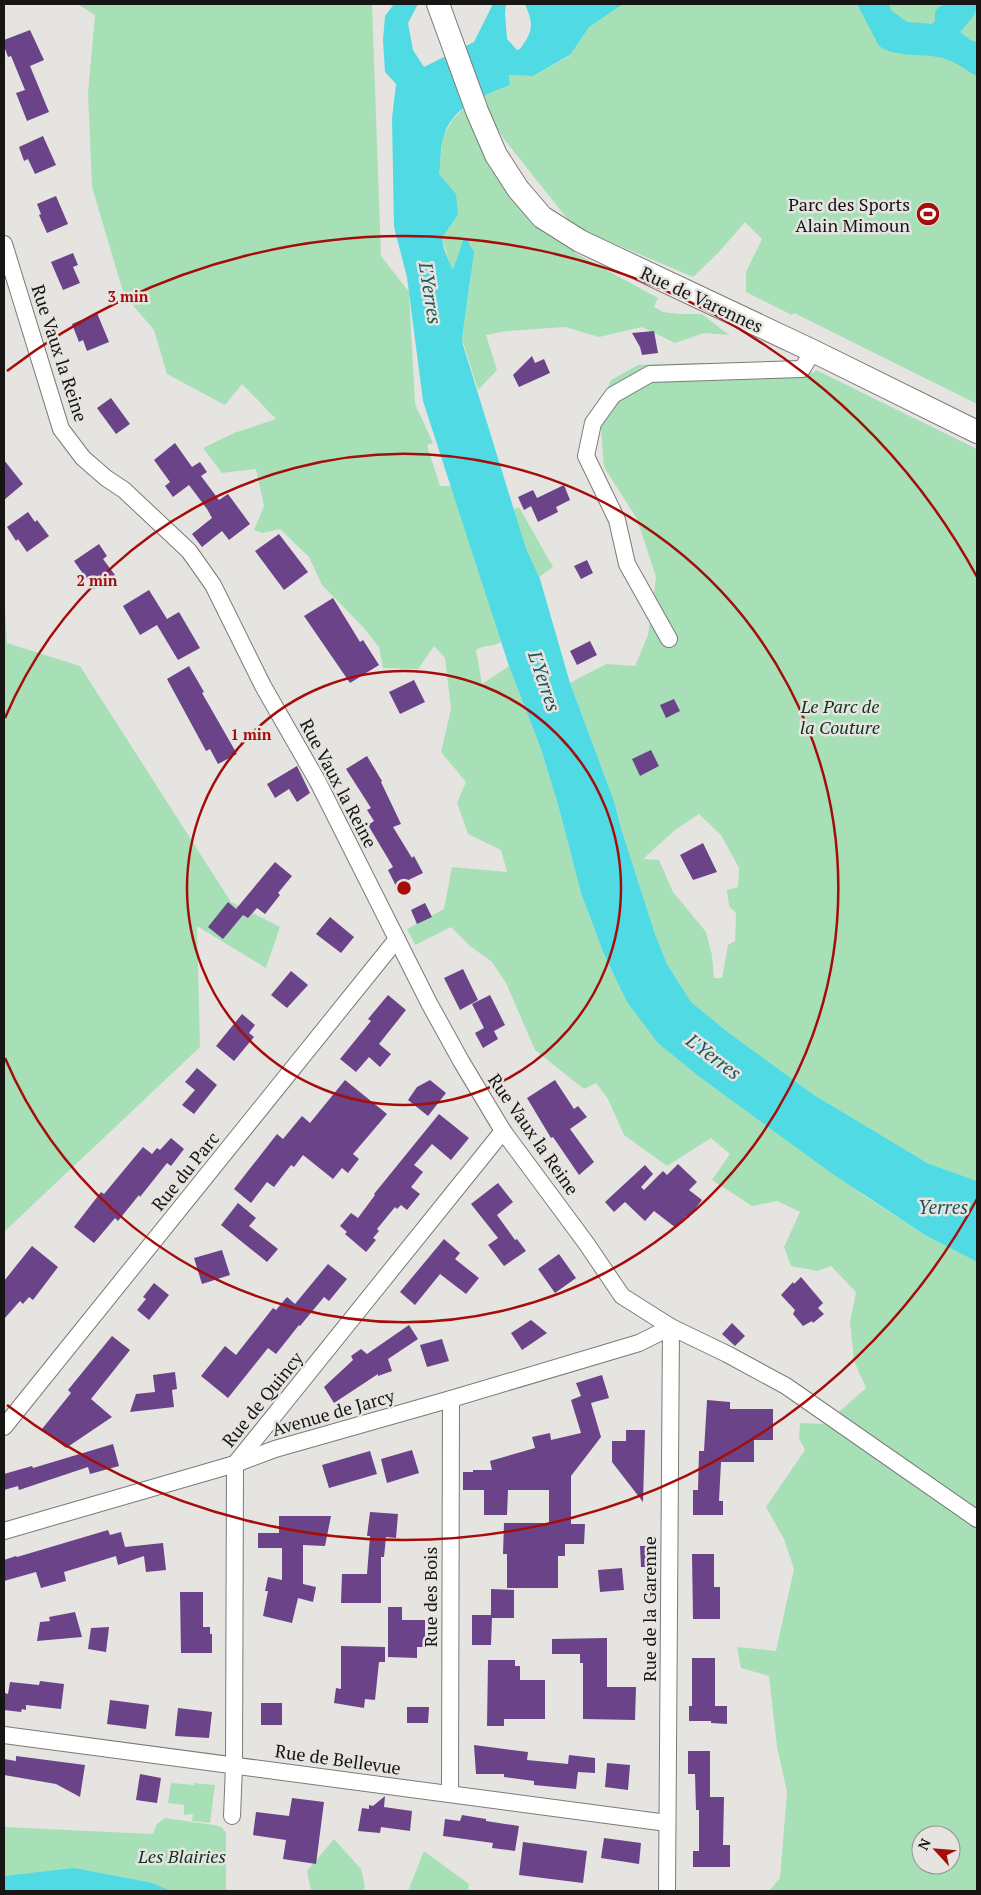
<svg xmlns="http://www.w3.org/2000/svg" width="981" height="1895" font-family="'PT Serif',serif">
<rect width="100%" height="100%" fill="#e6e4e0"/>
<g fill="#a7e0b7" fill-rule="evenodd">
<path d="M77 4H372L381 256 409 292 415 404 433 443 427 445 440 486H451L462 519 503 526 514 509 519 507 553 567 520 591 494 620 501 642C492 648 487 643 476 650L482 684 509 666 541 749 559 808 581 893 603 952 627 1001 701 1078 866 1197 925 1235 977 1262V1891H769L780 1878 787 1792 777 1747 769 1676 741 1668 737 1647 776 1651 794 1569 784 1539 766 1507 805 1450 799 1438 800 1423 825 1424 866 1388 854 1361 850 1322 856 1292 831 1266 818 1271 791 1266 784 1247 800 1212 777 1201 752 1206 712 1180 730 1154 711 1138 667 1166 624 1135 608 1099 596 1083 584 1089 535 1050 506 983 492 962 470 946 451 927 415 945 407 929 444 909 452 867 507 872 501 850 468 834 457 803 466 782 441 752 451 709 445 658 434 646 418 669 383 668 379 647 363 627 322 585 309 557 280 529 262 533 254 530 264 506 256 469 222 473 203 448 234 433 276 419 242 384 225 405 167 374 154 330 124 295 92 187 88 93 95 15ZM921 1835H951V1865H921Z"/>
<path d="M579 4H977V404L794 313 792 315 746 292V272L762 239 745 222 719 252 693 277 573 226 504 139 478 98 510 85 509 75 533 76 570 56Z"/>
<path d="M467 105 527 210 577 254 658 298 654 307 663 312 679 314H702L729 335 704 333 675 343 642 327 599 337 565 327 507 331 486 335 497 370 478 390 462 339 471 276V245L464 237 454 267 451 269 442 238 458 215 439 174 443 136 453 119Z"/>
<path d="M689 363H766L808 370 813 373 816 370 977 449V1181L927 1163 917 1158 814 1095 729 1033 691 1002 667 964 655 934 621 828 614 801 570 683 606 664 635 666 648 635 656 577 637 519 604 467 599 405 611 380 638 365ZM699 814 721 835 739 868 738 887 727 890 729 906 736 913 735 941 728 945 722 978H714L712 955 706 932 673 892 659 860 643 859 675 830Z"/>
<path d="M4 590 7 643 80 666 231 902 280 927 266 968 197 926 200 1047 4 1232Z"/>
<path d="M171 1783 194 1785V1783L215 1785 210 1823 192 1821 193 1814 184 1815V1805L168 1803Z"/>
<path d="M165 1818 214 1825 221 1827 226 1833V1891H4V1827L153 1834 157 1824Z"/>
<path d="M334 1839 361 1869 365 1887 362 1891H311L307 1871Z"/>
<path d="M424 1851 469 1884 468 1891H408Z"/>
</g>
<g fill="#4fdae4">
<path d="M394 4H418L408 23 413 50 424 67 474 42 493 4H506L505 13 507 39 517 50 520 49C533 31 534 25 525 4H623L589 27 570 55 533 76 509 75 510 85C485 95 453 106 444 135 440 147 441 161 439 174L456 194 458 215 442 238 444 249 452 269 454 267 464 237 468 241 474 252 462 339 463 345 526 549 540 579 570 683 614 801 621 828 655 934 667 964 691 1002 729 1033 814 1095 927 1163 977 1181V1262L925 1235 834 1175 701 1078 658 1043 627 1002 603 952 581 893 559 808 541 749 509 666 423 401 407 277 394 227 392 118 396 84 385 72 383 40 385 16Z"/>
<path d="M857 4H889L891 10 907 22 932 24 935 21C935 17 934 11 937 9 944 1 967 4 977 4 977 16 967 23 960 32L970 40 977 42V76C967 71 956 62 946 59 924 52 898 59 879 46Z"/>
<path d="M74 1868 152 1883 171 1891H4V1876Z"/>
</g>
<g fill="#6b4389">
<path d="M30 30 44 60 30 66 49 112 27 121 16 93 25 90 11 56 8 57 4 46V40Z"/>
<path d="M43 136 56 165 35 174 28 159 24 161 19 147Z"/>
<path d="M56 196 68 224 47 233 39 215 41 214 37 204Z"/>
<path d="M73 253 78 265 73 267 80 283 63 290 51 262Z"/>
<path d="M97 313 109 342 87 351 83 340 79 342 72 324Z"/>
<path d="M654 331 658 353 642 355 640 347 632 333Z"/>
<path d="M532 356 535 363 544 359 550 373 519 387 513 375Z"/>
<path d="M111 398 130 424 116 434 97 408Z"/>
<path d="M175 443 192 467 200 462 207 472 201 476 219 500 228 494 250 524 229 540 222 531 202 547 192 534 212 518 207 509 189 485 173 497 165 486 170 482 154 460Z"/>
<path d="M4 460 23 484 4 500Z"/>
<path d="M564 485 570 500 556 507 558 512 538 522 531 506 524 510 518 497 533 490 537 498Z"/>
<path d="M28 512 35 522 37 520 49 536 27 552 18 539 16 541 7 527Z"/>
<path d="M279 534 308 572 284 590 255 551Z"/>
<path d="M99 544 107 556 103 559 115 575 94 589 74 561Z"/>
<path d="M587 560 593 573 581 579 574 566Z"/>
<path d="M149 590 167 619 179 612 200 648 178 660 157 625 140 635 123 606Z"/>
<path d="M333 598 360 642 363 640 379 665 350 683 304 616Z"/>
<path d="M590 641 597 655 577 665 570 651Z"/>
<path d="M189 666 204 692 202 693 237 754 218 764 210 749 206 751 167 679Z"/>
<path d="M414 680 425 702 400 714 389 692Z"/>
<path d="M674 699 680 711 666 718 660 705Z"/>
<path d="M651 750 659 766 640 776 632 759Z"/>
<path d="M367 756 382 781 381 782 401 824 393 827 412 858 414 856 423 873 396 886 388 870 393 867 368 825 374 821 367 810 371 808 346 769Z"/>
<path d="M297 766 310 793 297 802 289 789 275 798 267 784Z"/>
<path d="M703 843 717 872 693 880 680 855Z"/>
<path d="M275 862 292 876 278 893 280 895 265 914 257 908 248 918 243 915 223 939 208 927 228 902 236 909Z"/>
<path d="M425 903 432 917 417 924 411 910Z"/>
<path d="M330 917 354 937 341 953 316 934Z"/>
<path d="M463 969 478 1000 460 1010 444 978Z"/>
<path d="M291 971 308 985 287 1008 271 995Z"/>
<path d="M388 995 406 1010 379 1044 391 1054 380 1067 369 1057 356 1072 340 1059 371 1021 368 1019Z"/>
<path d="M490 995 505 1025 494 1031 498 1039 483 1048 475 1033 484 1028 472 1004Z"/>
<path d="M242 1014 255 1025 249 1033 254 1037 234 1061 216 1046Z"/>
<path d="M197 1068 217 1085 194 1114 182 1105 195 1090 185 1082Z"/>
<path d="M345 1080 387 1114 353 1154 359 1159 348 1173 342 1168 333 1179 303 1155 294 1167 291 1165 274 1187 267 1182 251 1203 234 1189 277 1134 283 1139 302 1116 310 1123Z"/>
<path d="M430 1080 446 1093 428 1116 408 1100 417 1087Z"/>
<path d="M555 1080 574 1109 578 1106 587 1117 570 1129 594 1162 579 1175 553 1137 551 1138 527 1098Z"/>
<path d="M439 1114 469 1138 451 1160 432 1144 414 1165 423 1172 411 1187 420 1194 407 1210 401 1205 397 1209 395 1207 377 1229 379 1231 373 1238 376 1240 366 1252 345 1234 347 1232 340 1226 351 1213 358 1218 375 1195 374 1194Z"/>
<path d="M171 1138 184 1149 171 1166 167 1163 140 1197 139 1195 118 1221 115 1218 94 1243 74 1227 101 1192 104 1194 143 1147 152 1154 157 1148 160 1150Z"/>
<path d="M678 1164 697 1182 689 1190 702 1200 688 1218 686 1216 676 1228 654 1211 645 1221 625 1202 614 1212 605 1202 645 1165 653 1174 641 1187 644 1190 663 1171 667 1175Z"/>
<path d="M498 1183 513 1202 497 1215 515 1240 517 1239 526 1251 504 1266 488 1245 498 1238 471 1204Z"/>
<path d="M238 1203 256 1218 249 1226 278 1249 267 1262 221 1225Z"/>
<path d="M444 1239 460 1253 455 1259 479 1278 466 1294 440 1274 415 1305 400 1292Z"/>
<path d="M32 1246 58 1267 33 1300 29 1297 23 1304 20 1301 4 1319V1281Z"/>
<path d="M222 1250 230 1275 202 1284 194 1258Z"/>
<path d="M559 1254 576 1278 555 1293 538 1269Z"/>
<path d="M328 1264 347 1279 329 1301 324 1297 300 1326 299 1325 276 1354 268 1348 228 1398 201 1376 225 1346 236 1355 273 1308 276 1310 287 1297 295 1304Z"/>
<path d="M801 1277 823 1303 818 1308 824 1314 813 1323 812 1321 803 1326 793 1314 795 1310 781 1295 793 1282 794 1284Z"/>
<path d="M154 1283 169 1295 149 1320 137 1310 146 1299 143 1297Z"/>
<path d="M531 1320 547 1333 522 1350 511 1333Z"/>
<path d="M732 1323 745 1336 735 1346 722 1334Z"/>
<path d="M409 1325 418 1339 388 1359 392 1371 378 1376V1374L334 1403 324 1387 353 1360 351 1356 361 1349 367 1354Z"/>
<path d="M112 1336 130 1350 91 1399 112 1417 66 1448 42 1429 71 1393 68 1390Z"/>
<path d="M442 1339 449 1361 427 1367 420 1345Z"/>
<path d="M175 1372 177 1389 172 1390 174 1407 130 1412 136 1394 155 1392 153 1375Z"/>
<path d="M602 1375 609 1398 591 1403 601 1437 571 1476V1524H585L584 1544H565V1556H558V1588H507V1554H503L504 1523H549V1490H508L507 1515H484V1490H463V1472H473V1470H492L490 1461 535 1448 532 1437 550 1433 551 1440 581 1433 571 1400 581 1396 576 1383Z"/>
<path d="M707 1400 730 1402V1409H773V1440H754V1462H721L719 1501H723V1515H693V1490H698L699 1451H704Z"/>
<path d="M626 1430H645L643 1502 612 1462V1441H626Z"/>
<path d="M113 1444 119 1466 90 1474 88 1467 19 1490 18 1486 4 1490V1474L32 1466 33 1468Z"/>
<path d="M412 1450 419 1473 387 1483 381 1459Z"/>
<path d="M370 1451 377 1474 329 1488 322 1465Z"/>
<path d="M370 1512 398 1514 396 1538 386 1537 384 1557H381V1603H341L342 1574H367L370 1536H367Z"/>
<path d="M279 1516H331L325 1546 303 1545V1584L316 1587 313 1602 298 1598 292 1623 263 1616 268 1591H265L268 1577 282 1580V1548H258V1533H279Z"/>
<path d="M108 1530 110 1535 121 1532 125 1547 163 1543 166 1570 146 1572 144 1556 118 1565 116 1556 64 1572 66 1581 41 1588 36 1572 4 1581V1560L16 1556 17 1557Z"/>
<path d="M640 1546H657V1567H641Z"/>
<path d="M692 1554H714V1587H720V1619H693Z"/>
<path d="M622 1568 624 1590 600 1592 598 1570Z"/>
<path d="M491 1589 514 1590V1618H492L491 1645H472V1615H491Z"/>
<path d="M180 1592H203V1627H210V1634H212V1653H181Z"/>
<path d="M388 1607H402V1620H425V1647H417V1658L388 1657Z"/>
<path d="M75 1612 82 1637 37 1641 40 1622 50 1621 49 1617Z"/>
<path d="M109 1627 106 1652 88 1649 91 1628Z"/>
<path d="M607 1638V1687H636L635 1720 583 1719V1663H580V1654H552V1639Z"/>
<path d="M341 1646 385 1647V1662H379L375 1700 365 1699 364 1708 334 1703 336 1688 341 1689Z"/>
<path d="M692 1658H715V1706H727V1724L711 1723V1721H689V1706H692Z"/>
<path d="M488 1660H515V1666H520V1680H545V1719H504V1726H487Z"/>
<path d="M40 1681 64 1684 61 1709 26 1705V1710L22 1709 21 1712 4 1710 5 1693 8 1694 10 1682 39 1685Z"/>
<path d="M110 1700 149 1705 146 1729 107 1724Z"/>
<rect x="261" y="1703" width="21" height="22"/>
<path d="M407 1707H429L428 1723H407Z"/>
<path d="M178 1708 212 1712 209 1738 175 1736Z"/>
<path d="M474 1745 528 1752 527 1760 568 1764 569 1755 595 1758V1773L578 1772 576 1789 534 1785V1781L504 1777V1774H476Z"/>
<path d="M688 1751H710V1797H724L723 1845H730V1867H693V1851H699V1810H696L695 1774H688Z"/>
<path d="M16 1756 85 1765 80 1797 56 1784 4 1775V1759L16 1761Z"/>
<path d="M607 1763 630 1765 628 1790 605 1787Z"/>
<path d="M140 1774 161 1778 157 1803 136 1800Z"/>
<path d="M385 1796 384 1807 412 1811 410 1831 381 1827 380 1833 358 1831 362 1808 369 1809V1805L373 1806Z"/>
<path d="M292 1798 324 1802 316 1864 283 1859 286 1840 253 1835 256 1812 289 1816Z"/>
<path d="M462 1815 486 1819V1821L519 1826 515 1851 492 1848 493 1843 443 1836 445 1819 460 1821Z"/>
<path d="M604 1838 641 1843 639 1864 601 1858Z"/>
<path d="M523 1842 587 1851 583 1883 519 1875Z"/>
</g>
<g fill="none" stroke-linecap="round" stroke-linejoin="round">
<g stroke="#7b7a76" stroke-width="18">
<g id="street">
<path d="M4 244 61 429 83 458 106 478 124 490 189 551 213 585 263 686 318 782 429 1003 461 1061 503 1131 586 1243 622 1296 671 1327 727 1354 786 1386 977 1519"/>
<path d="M669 639 627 564 617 520 586 456 593 423 613 395 650 374 802 369 813 351"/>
<path d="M4 1427 397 939"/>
<path d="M4 1531 235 1464 275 1449 451 1399 639 1343 671 1327"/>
<path d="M4 1735 667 1823"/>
<path d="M450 1794 451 1399"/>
<path d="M232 1816 234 1766 235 1464 503 1131"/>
<path d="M667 1891 671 1327"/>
</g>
</g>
<g stroke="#7b7a76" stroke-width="24">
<path id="secondary" d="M438 4 477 111 496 155 518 189 542 217 580 241 813 351 977 432"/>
</g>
<use href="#street" stroke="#fff" stroke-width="16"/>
<use href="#secondary" stroke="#fff" stroke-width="22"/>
</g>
<g fill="none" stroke="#a40d0a" stroke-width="2.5">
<circle cx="404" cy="888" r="217"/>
<path d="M5 718A434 434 0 1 1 5 1058"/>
<path d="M977 1199A652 652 0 0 1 7 1405M7 371A652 652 0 0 1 977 577"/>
</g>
<defs>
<g id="stadium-disc" transform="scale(1.25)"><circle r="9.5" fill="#a40d0a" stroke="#e6e4e0"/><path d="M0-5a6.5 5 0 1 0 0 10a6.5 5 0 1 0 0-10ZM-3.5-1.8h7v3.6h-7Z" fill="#fff"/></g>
</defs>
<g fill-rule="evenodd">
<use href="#stadium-disc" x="928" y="214"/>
</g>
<g text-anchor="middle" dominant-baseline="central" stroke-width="5" stroke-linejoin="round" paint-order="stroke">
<g font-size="18" fill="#171615" stroke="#e6e4e0" text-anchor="end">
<text x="910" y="204">Parc des Sports<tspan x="910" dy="21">Alain Mimoun</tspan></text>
</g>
<g font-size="18" fill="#171615" stroke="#e6e4e0">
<text transform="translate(702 299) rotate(25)">Rue de Varennes</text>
<text transform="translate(60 353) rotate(72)">Rue Vaux la Reine</text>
<text transform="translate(339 783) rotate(62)">Rue Vaux la Reine</text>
<text transform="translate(534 1134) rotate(55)">Rue Vaux la Reine</text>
<text transform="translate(185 1171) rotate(-51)">Rue du Parc</text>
<text transform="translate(262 1399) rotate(-51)">Rue de Quincy</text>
<text transform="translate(333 1412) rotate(-16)">Avenue de Jarcy</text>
<text transform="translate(430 1597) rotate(-90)">Rue des Bois</text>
<text transform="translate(649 1609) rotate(-90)">Rue de la Garenne</text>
<text transform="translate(338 1759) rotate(8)">Rue de Bellevue</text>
</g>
<g font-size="18" font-style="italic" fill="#0f341d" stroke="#e6e4e0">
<text x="840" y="706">Le Parc de<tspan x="840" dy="21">la Couture</tspan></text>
<text x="182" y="1856">Les Blairies</text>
</g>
<g font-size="19" font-style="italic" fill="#1c565a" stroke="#e6e4e0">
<text transform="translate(431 293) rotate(81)">L'Yerres</text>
<text transform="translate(545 681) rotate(71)">L'Yerres</text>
<text transform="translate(714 1056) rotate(37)">L'Yerres</text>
<text x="943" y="1206">Yerres</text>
</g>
</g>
<circle cx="404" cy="888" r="8" fill="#a40d0a" stroke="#e6e4e0" stroke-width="2.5"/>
<g font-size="15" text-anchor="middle" font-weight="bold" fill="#a40d0a" stroke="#e6e4e0" stroke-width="5" stroke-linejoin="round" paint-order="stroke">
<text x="128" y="302">3 min</text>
<text x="97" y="586">2 min</text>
<text x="251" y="740">1 min</text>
</g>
<rect width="981" height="1895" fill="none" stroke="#171615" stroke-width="10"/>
<g transform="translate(936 1850) rotate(296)"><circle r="24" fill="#e6e4e0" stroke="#93928f"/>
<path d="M0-4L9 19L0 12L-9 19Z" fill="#a40d0a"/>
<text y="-8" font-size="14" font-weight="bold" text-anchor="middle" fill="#171615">N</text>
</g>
</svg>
